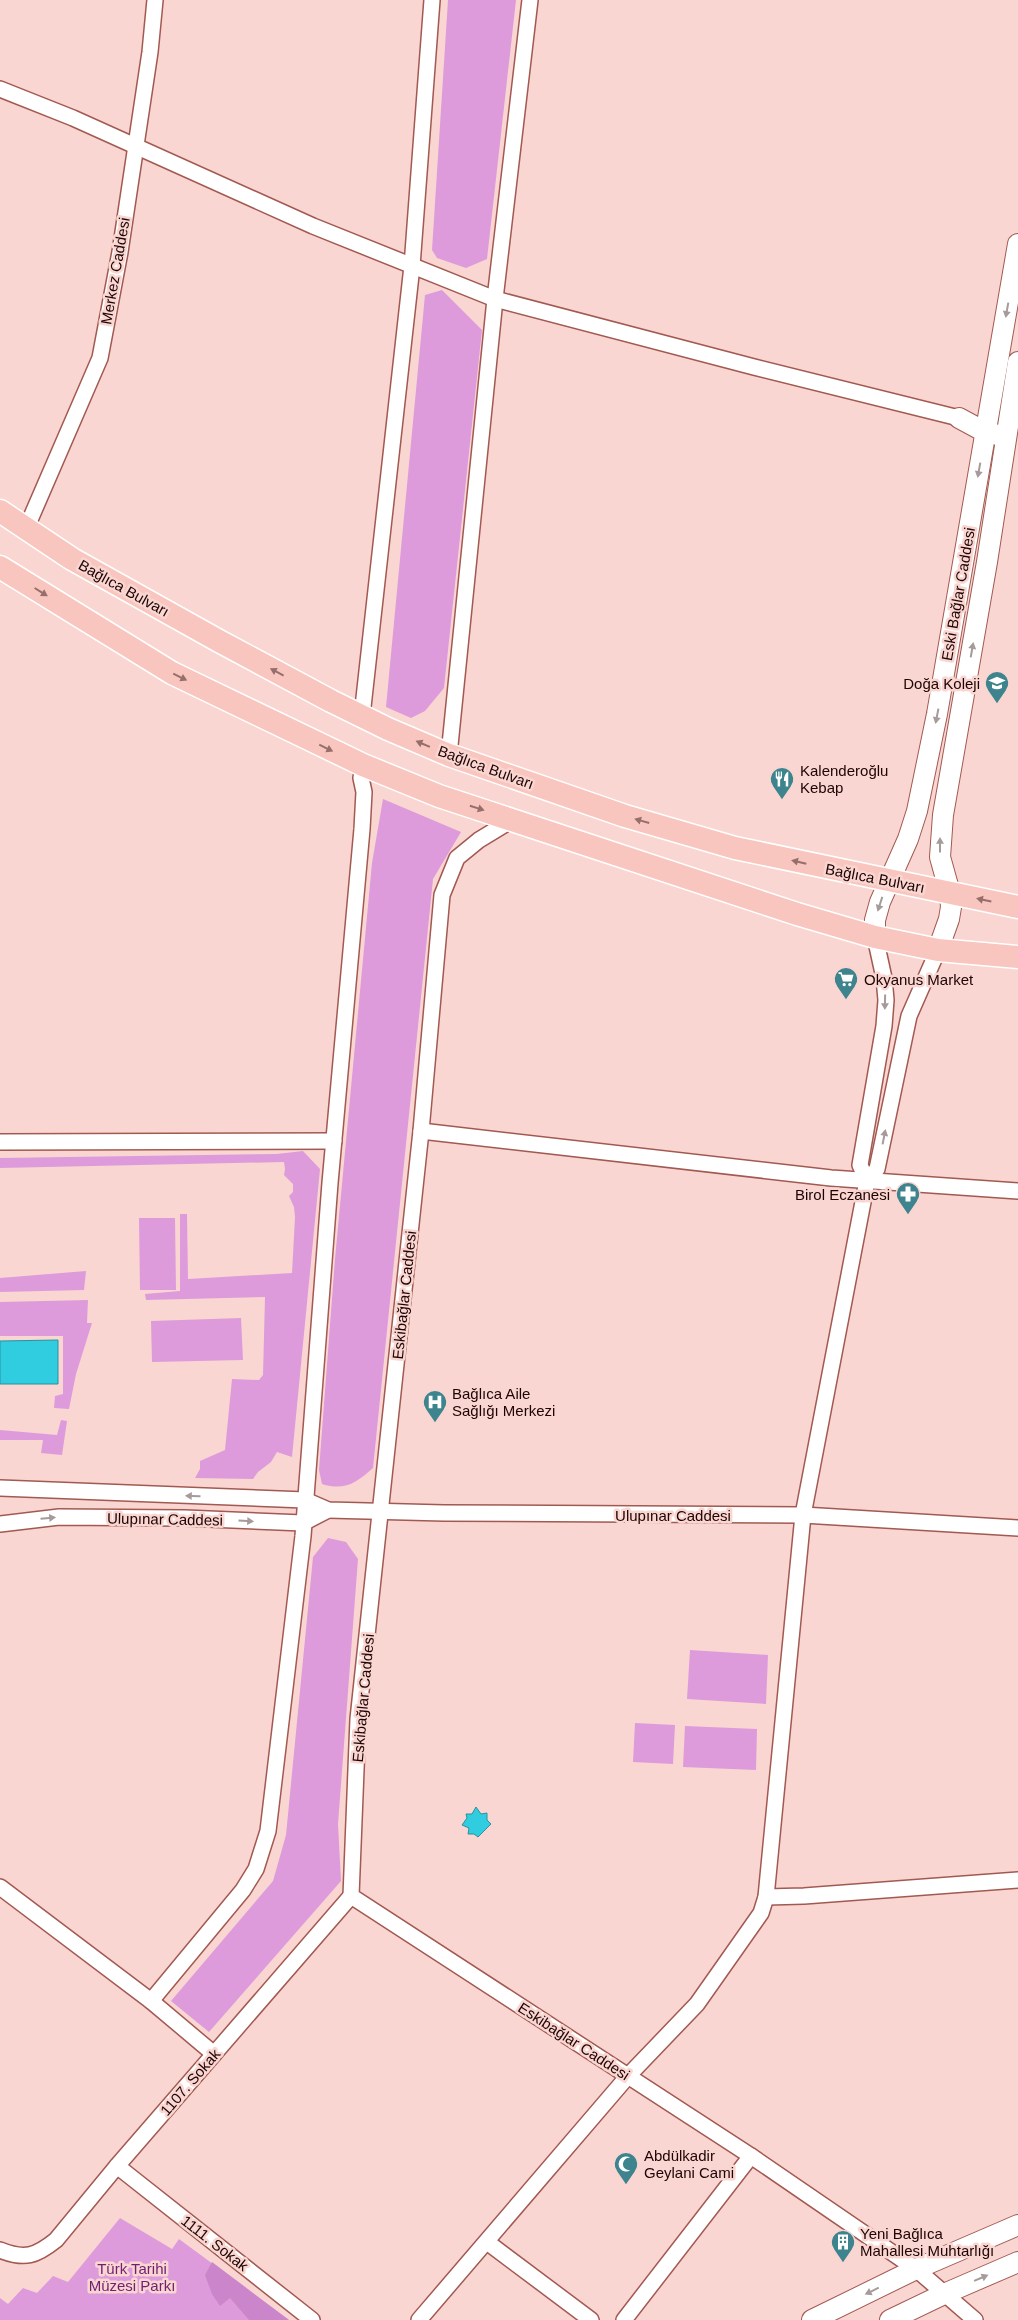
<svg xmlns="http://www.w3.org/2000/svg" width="1018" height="2320" font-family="Arial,sans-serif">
<rect width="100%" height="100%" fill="#f9d6d1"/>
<g fill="#dd9bdc">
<path d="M448 0H516L487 259 466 268 437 258 432 250Z"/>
<path d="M442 290 482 330 444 688 425 711 411 718 386 707 425 295Z"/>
<path d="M383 799 461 832 433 879 373 1468C356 1483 345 1491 322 1484L319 1470 335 1259 372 863Z"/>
<path d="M303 1151 320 1169 292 1457 277 1452 271 1462 258 1472 253 1479 195 1478 200 1469V1461L225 1450 232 1379 259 1380 263 1375 265 1297 146 1300 145 1294 180 1291V1214H187L188 1279 292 1273 295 1217 294 1207 289 1196 293 1192V1184L284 1175 285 1169 284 1162 0 1168V1158L277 1154Z"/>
<path d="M139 1218H175L176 1290H140Z"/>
<path d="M86 1271 84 1290 0 1292V1278Z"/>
<path d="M88 1300 87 1323H92L76 1374 69 1409 54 1408 55 1396 63 1394V1336H0V1302Z"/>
<path d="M241 1318 243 1360 152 1362 151 1321Z"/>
<path d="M61 1420 67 1421 62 1455 41 1453 43 1440H0V1430L57 1435Z"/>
<path d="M328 1538 346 1542 358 1559 338 1824 341 1881 209 2032 171 2001 273 1881 286 1835 313 1557Z"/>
<path d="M690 1650 768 1655 766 1704 687 1699Z"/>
<path d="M635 1723 675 1725 673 1764 633 1762Z"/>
<path d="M685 1726 757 1729 756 1770 683 1767Z"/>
<path d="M120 2218 172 2249 179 2239 289 2320H0V2298L8 2304 23 2288 37 2293 53 2276 68 2282Z"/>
</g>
<path fill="#cb85ca" d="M212 2262 289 2320H249L230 2298 220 2306 212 2294 205 2275Z"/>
<g fill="#2fcddf" stroke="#2a919d">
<path d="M58 1340V1384H0V1341Z"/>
<path d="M476 1807 481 1814 487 1813V1820L491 1824 478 1837 474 1834H468L469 1828 462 1825 467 1818 466 1814H472Z"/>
</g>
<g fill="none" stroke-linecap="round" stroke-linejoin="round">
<g stroke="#a25951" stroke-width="18">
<g id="street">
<path d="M0 89 73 118 313 226 495 299 754 367 959 418"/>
<path d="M26 529 100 358 120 252 150 52 155 0"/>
<path d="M362 716 412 266 432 0"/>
<path d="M449 755 495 299 530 0"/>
<path d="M512 820 479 840 457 858 442 895 421 1131 358 1719 351 1896 751 2156 916 2269 975 2320"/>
<path d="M421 1131 831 1178 1018 1191"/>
<path d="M0 1142 334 1141"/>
<path d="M867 1181 860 1165 884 1026 886 1000 884 978 875 937"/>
<path d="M0 1488 305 1500 328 1510 444 1513 803 1515 1018 1528"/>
<path d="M0 1524 59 1517 185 1518 303 1523 328 1510"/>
<path d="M0 1887 151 2001 214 2054"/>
<path d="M766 1897 804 1896 1018 1880"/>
<path d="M151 2001 243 1890 256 1869 268 1831 303 1536 330 1183 362 829 364 792 361 778 363 765"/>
<path d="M117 2166 312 2320"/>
<path d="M487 2242 591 2320"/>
<path d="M0 2250C25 2260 36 2256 56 2240L117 2166 351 1896"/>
<path d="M419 2320 628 2076 697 2004 761 1913 766 1897 803 1515 867 1181 877 1169 909 1016 938 950"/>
<path d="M624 2320 751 2156"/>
</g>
</g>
<g stroke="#a25951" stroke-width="22">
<g id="secondary">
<path d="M959 418 985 432 998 435"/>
<path d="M875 937V920L880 902 908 839 917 811 937 714 1018 244"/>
<path d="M938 950 949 919 951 907 950 893 940 857 943 815 987 562 1018 362"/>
<path d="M812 2320 916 2269 1018 2225"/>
<path d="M890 2320 944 2294 1018 2262"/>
</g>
</g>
<g stroke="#fff" stroke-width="25">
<g id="primary">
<path d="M0 511 72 559 219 641 331 701 388 729 449 755 625 816 735 848 1018 907"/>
<path d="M0 567 172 673 363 765 439 796 797 914 875 937 938 950 1018 957"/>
</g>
</g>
<use href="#street" stroke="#fff" stroke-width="15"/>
<use href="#secondary" stroke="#fff" stroke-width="20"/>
<use href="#primary" stroke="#f8c5bf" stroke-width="22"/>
</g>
<defs><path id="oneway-solid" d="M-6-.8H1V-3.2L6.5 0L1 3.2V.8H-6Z" transform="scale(1.25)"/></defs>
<g fill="#a59b9a">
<use href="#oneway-solid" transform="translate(1007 310) rotate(100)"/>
<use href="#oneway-solid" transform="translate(979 470) rotate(100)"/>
<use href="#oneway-solid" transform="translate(972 650) rotate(-80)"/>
<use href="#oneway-solid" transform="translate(937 716) rotate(101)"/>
<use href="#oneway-solid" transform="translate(940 845) rotate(-90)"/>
<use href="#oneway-solid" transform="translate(880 904) rotate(108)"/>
<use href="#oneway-solid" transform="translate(885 1002) rotate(91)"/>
<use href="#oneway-solid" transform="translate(884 1137) rotate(-79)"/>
<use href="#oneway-solid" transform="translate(193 1496) rotate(-178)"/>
<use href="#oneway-solid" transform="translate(48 1518) rotate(-5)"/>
<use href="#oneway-solid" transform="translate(246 1521) rotate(3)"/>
<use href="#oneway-solid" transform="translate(981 2278) rotate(-23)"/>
<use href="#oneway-solid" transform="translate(872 2291) rotate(154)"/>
</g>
<g fill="#966e6a">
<use href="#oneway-solid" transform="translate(41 592) rotate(32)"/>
<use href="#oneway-solid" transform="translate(277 672) rotate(-152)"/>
<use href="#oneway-solid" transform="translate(180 677) rotate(26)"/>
<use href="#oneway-solid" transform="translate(423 744) rotate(-157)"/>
<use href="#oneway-solid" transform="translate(326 748) rotate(26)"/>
<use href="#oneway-solid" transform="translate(477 808) rotate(18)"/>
<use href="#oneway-solid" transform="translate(642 821) rotate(-164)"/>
<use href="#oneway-solid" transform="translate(799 862) rotate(-167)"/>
<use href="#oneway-solid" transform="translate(984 900) rotate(-168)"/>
</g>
<defs>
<g id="school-pin" transform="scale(1.25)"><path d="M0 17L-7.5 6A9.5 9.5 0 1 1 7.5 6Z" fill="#3e848e" stroke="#f9d6d1"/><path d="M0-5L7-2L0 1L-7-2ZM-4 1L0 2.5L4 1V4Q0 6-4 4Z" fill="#fff"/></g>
<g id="restaurant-pin" transform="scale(1.25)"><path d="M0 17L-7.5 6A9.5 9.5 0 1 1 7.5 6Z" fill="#3e848e" stroke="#f9d6d1"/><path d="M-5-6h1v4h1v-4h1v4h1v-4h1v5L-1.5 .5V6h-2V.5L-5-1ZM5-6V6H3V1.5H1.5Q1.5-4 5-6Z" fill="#fff"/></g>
<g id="supermarket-pin" transform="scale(1.25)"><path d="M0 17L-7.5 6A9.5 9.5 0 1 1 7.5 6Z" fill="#3e848e" stroke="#f9d6d1"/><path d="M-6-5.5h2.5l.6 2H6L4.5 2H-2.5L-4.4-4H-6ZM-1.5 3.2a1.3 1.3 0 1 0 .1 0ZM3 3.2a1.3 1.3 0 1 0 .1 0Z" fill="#fff"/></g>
<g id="pharmacy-pin" transform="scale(1.25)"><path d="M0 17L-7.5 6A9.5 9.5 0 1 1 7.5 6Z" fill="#3e848e" stroke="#f9d6d1"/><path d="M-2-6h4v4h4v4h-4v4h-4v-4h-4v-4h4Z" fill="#fff"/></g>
<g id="hospital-pin" transform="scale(1.25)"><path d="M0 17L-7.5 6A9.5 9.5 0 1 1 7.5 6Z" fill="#3e848e" stroke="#f9d6d1"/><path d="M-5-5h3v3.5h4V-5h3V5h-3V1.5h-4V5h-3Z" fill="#fff"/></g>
<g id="mosque-pin" transform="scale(1.25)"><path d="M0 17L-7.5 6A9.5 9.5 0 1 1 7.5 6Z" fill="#3e848e" stroke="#f9d6d1"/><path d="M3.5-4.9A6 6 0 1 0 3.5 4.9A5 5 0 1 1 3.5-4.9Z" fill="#fff"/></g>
<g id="building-pin" transform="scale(1.25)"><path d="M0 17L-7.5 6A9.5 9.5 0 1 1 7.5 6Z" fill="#3e848e" stroke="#f9d6d1"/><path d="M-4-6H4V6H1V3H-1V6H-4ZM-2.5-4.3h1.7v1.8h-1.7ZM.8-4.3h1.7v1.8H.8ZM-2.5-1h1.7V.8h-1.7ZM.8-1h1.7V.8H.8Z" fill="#fff"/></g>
</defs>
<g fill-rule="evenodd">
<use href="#school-pin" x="997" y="683"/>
<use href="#restaurant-pin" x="782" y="779"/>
<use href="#supermarket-pin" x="846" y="979"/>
<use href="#pharmacy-pin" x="908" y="1194"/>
<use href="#hospital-pin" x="435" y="1402"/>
<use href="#mosque-pin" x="626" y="2164"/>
<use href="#building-pin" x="843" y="2242"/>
</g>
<g text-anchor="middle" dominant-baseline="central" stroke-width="5" stroke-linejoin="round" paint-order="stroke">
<g font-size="15" fill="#1f0403" stroke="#f9d6d1">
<text transform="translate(115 271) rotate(-80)">Merkez Caddesi</text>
<text transform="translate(124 588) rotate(29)">Bağlıca Bulvarı</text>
<text transform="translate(958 594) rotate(-80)">Eski Bağlar Caddesi</text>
<text transform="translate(486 767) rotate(20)">Bağlıca Bulvarı</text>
<text transform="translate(875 878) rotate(11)">Bağlıca Bulvarı</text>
<text transform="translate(404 1295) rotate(-84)">Eskibağlar Caddesi</text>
<text x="673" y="1515">Ulupınar Caddesi</text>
<text transform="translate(165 1519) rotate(1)">Ulupınar Caddesi</text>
<text transform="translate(363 1698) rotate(-85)">Eskibağlar Caddesi</text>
<text transform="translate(574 2041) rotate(33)">Eskibağlar Caddesi</text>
<text transform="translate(190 2082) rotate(-49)">1107. Sokak</text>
<text transform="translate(215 2243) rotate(38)">1111. Sokak</text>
</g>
<g font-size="15" fill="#1f0403" stroke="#f9d6d1" text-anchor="start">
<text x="980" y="683" text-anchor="end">Doğa Koleji</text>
<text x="800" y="770">Kalenderoğlu<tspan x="800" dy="17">Kebap</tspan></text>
<text x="864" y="979">Okyanus Market</text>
<text x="890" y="1194" text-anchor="end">Birol Eczanesi</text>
<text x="452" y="1393">Bağlıca Aile<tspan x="452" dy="17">Sağlığı Merkezi</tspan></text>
<text x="644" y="2155">Abdülkadir<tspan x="644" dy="17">Geylani Cami</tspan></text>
<text x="860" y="2233">Yeni Bağlıca<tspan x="860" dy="17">Mahallesi Muhtarlığı</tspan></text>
</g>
<g font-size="15" fill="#721e73" stroke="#f9d6d1">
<text x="132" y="2268">Türk Tarihi<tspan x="132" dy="17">Müzesi Parkı</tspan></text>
</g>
</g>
</svg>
